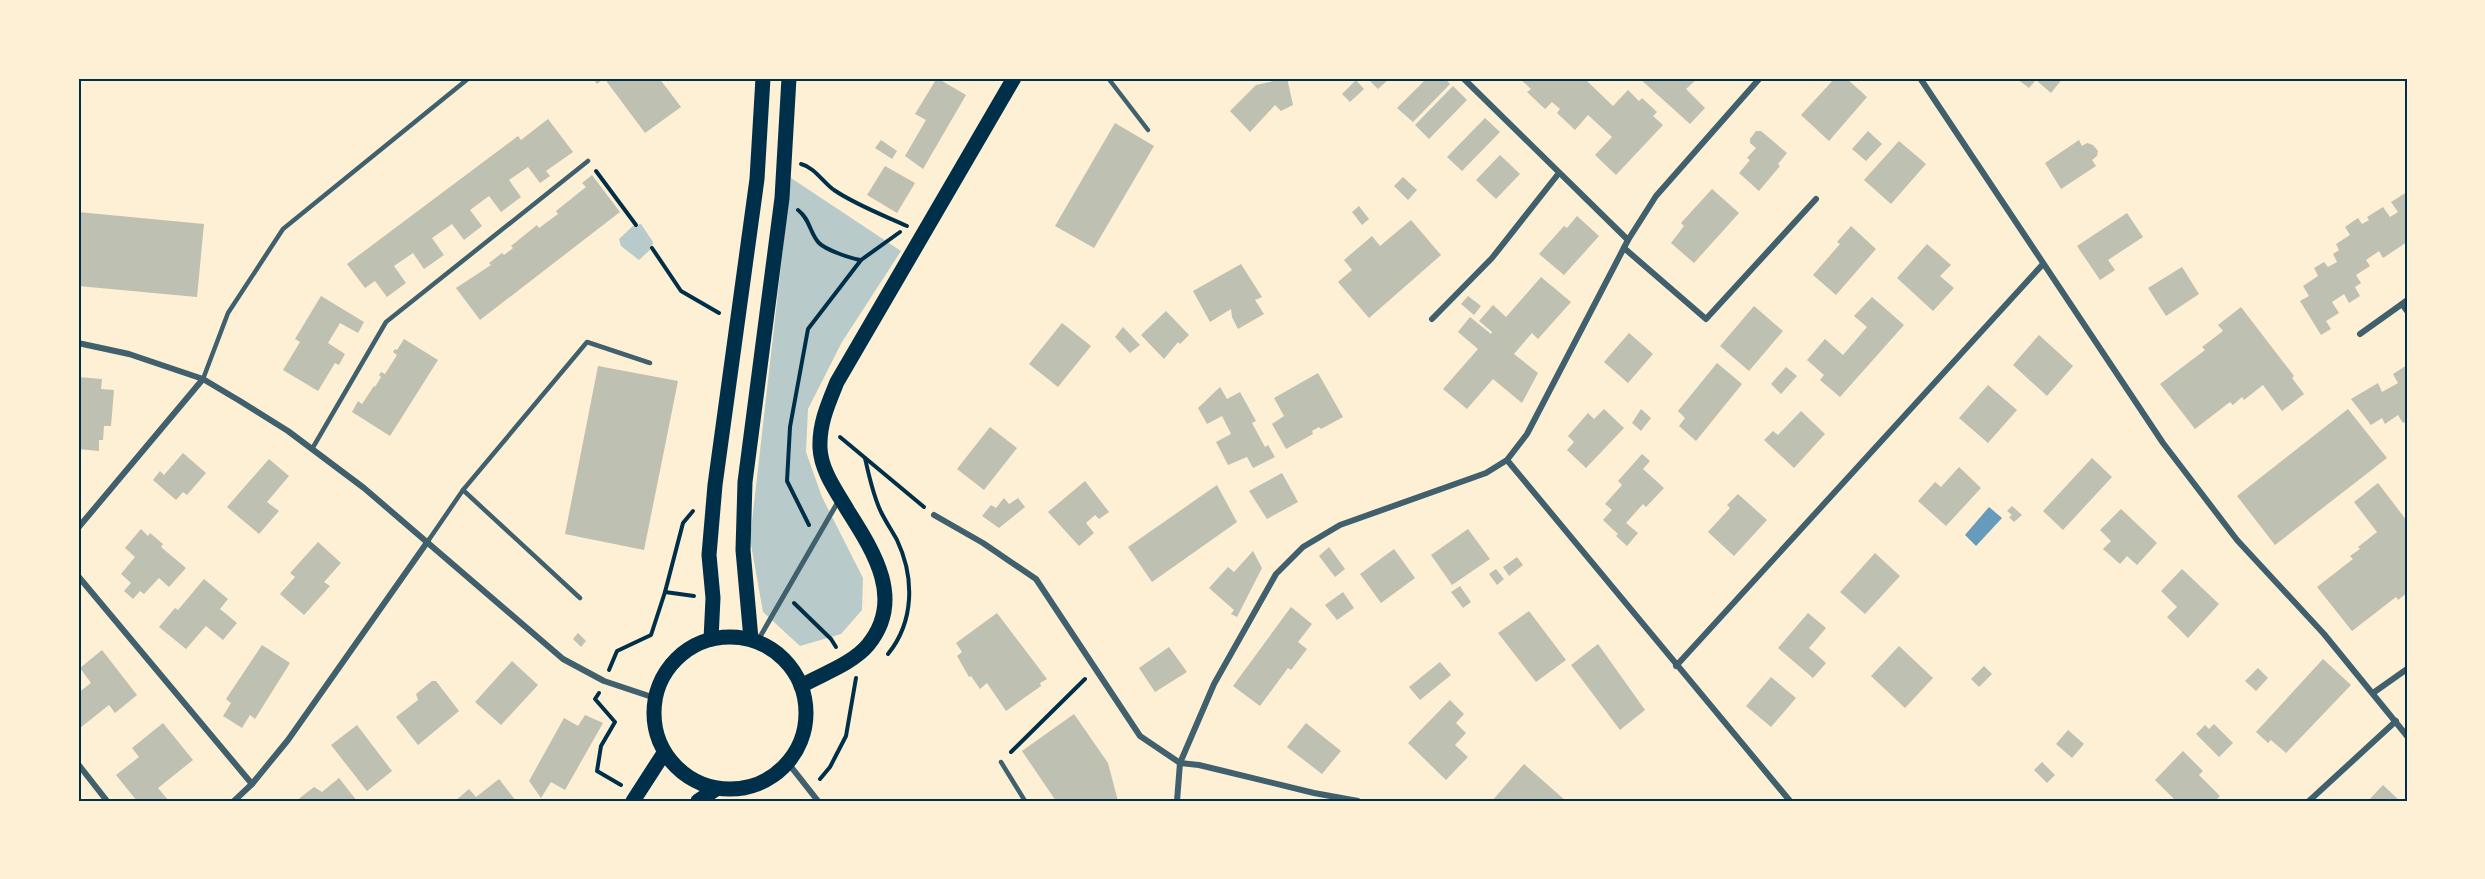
<svg xmlns="http://www.w3.org/2000/svg" width="2485" height="879" font-family="'PT Sans Narrow',sans-serif">
<rect width="100%" height="100%" fill="#fdf0d5"/>
<g fill="#b9caca">
<path d="M791 178 901 251 842 342 808 409 806 452 822 497 863 578 862 610 841 634 800 646 763 612 750 539Z"/>
<path d="M641 224 653 242 652 248 639 260 621 246 619 239 633 226Z"/>
</g>
<path fill="#669bbc" d="M1989 507 2002 518 1976 546 1965 535Z"/>
<g fill="#bec0b2">
<path d="M593 78H659L681 107 645 133 604 78 597 84Z"/>
<path d="M937 78 966 95 923 169 905 156 926 120 915 114Z"/>
<path d="M1287 78 1293 105 1281 111 1275 105 1250 132 1230 111 1256 85Z"/>
<path d="M1367 78H1390L1378 89Z"/>
<path d="M1427 78H1445L1450 84 1413 122 1397 108Z"/>
<path d="M1519 78H1590L1587 81 1613 106 1628 90 1639 101 1642 98 1657 112 1653 116 1663 125 1616 175 1595 155 1612 137 1588 115 1575 130 1557 113 1560 109 1552 102 1545 109 1527 92 1531 89Z"/>
<path d="M1639 78H1698L1686 89 1705 108 1690 124Z"/>
<path d="M1835 78H1846L1867 97 1829 141 1801 115Z"/>
<path d="M2016 78H2063L2051 93 2036 80 2029 88Z"/>
<path d="M1356 80 1364 89 1350 102 1342 94Z"/>
<path d="M1453 86 1467 100 1429 139 1415 125Z"/>
<path d="M1485 118 1500 132 1462 171 1447 157Z"/>
<path d="M548 119 573 152 546 171 550 176 540 183 528 167 509 180 521 197 501 212 489 196 470 210 482 226 464 240 452 224 432 238 444 255 424 269 413 253 394 266 406 283 387 297 375 281 365 288 347 264 518 136 521 140Z"/>
<path d="M1115 123 1154 146 1094 248 1055 226Z"/>
<path d="M1756 131H1761L1787 153 1778 164 1780 166 1759 191 1739 173 1750 160 1747 158 1756 148 1750 143V139Z"/>
<path d="M1868 131 1882 144 1866 161 1852 149Z"/>
<path d="M881 140 897 151 892 159 875 148Z"/>
<path d="M2079 140 2082 146 2087 143 2093 145 2098 151 2097 156 2092 160 2096 166 2061 189 2045 163Z"/>
<path d="M1899 141 1926 164 1891 204 1864 180Z"/>
<path d="M1500 155 1520 174 1496 199 1476 180Z"/>
<path d="M885 166 915 183 897 213 867 195Z"/>
<path d="M592 175 620 212 480 320 456 288 491 265 489 263 502 253 504 255 513 248 511 246 537 225 539 228 558 214 556 211 586 187 582 183Z"/>
<path d="M1403 177 1417 190 1408 200 1394 186Z"/>
<path d="M1712 189 1739 213 1694 263 1671 243 1684 226 1681 223Z"/>
<path d="M2407 192V242L2383 258 2379 251 2366 260 2370 266 2356 275 2361 283 2355 287 2360 296 2349 303 2344 294 2332 302 2339 313 2326 321 2331 329 2321 335 2300 301 2309 296 2303 286 2318 276 2314 268 2324 262 2328 267 2337 262 2333 254 2339 250 2336 244 2350 235 2345 227 2358 218 2362 224 2369 220 2367 217 2383 207 2390 217 2398 212 2391 202Z"/>
<path d="M1359 206 1369 219 1362 225 1352 212Z"/>
<path d="M78 212 204 224 197 297 78 286Z"/>
<path d="M2127 213 2143 237 2108 260 2115 270 2100 280 2077 246Z"/>
<path d="M1577 216 1599 236 1564 275 1539 254 1564 226 1567 228Z"/>
<path d="M1411 220 1441 255 1369 318 1338 282 1352 270 1344 260 1372 236 1380 246Z"/>
<path d="M1851 226 1876 249 1836 295 1813 275 1840 244 1837 242Z"/>
<path d="M1927 244 1951 265 1940 276 1954 288 1933 311 1897 278Z"/>
<path d="M1241 264 1262 297 1255 300 1264 314 1238 329 1232 317 1231 309 1210 322 1193 291Z"/>
<path d="M2182 267 2199 294 2166 316 2148 288Z"/>
<path d="M1541 277 1571 302 1538 339 1532 333 1514 354 1538 373 1522 403 1493 379 1467 409 1443 389 1478 349 1458 332 1470 317 1491 334 1492 332 1479 321 1493 305 1506 317Z"/>
<path d="M321 296 364 322 358 333 340 323 328 343 345 354 339 365 335 363 318 391 283 370 300 342 295 339Z"/>
<path d="M1468 296 1481 306 1474 315 1461 304Z"/>
<path d="M1872 297 1904 325 1840 397 1820 380 1824 375 1807 360 1825 339 1843 355 1867 327 1854 316Z"/>
<path d="M1754 306 1783 331 1749 371 1720 346Z"/>
<path d="M2241 307 2294 376 2292 378 2304 394 2282 411 2263 385 2244 400 2242 397 2233 405 2230 402 2195 429 2160 384 2205 350 2202 347 2223 331 2218 325Z"/>
<path d="M1166 311 1189 335 1180 344 1178 342 1164 359 1141 335Z"/>
<path d="M1062 323 1091 346 1058 387 1029 364Z"/>
<path d="M1123 327 1140 345 1130 353 1115 337Z"/>
<path d="M1629 333 1653 354 1628 383 1604 362Z"/>
<path d="M2039 335 2073 366 2047 396 2013 365Z"/>
<path d="M404 339 438 360 390 436 352 412 358 401 362 404 374 386 375 387 381 377 379 375 381 372 385 374 397 355 393 352 395 349 397 350Z"/>
<path d="M1717 363 1742 384 1696 441 1679 426 1685 418 1678 411Z"/>
<path d="M2407 365V421L2403 423 2398 415 2385 424 2382 418 2371 425 2351 399 2378 383 2382 392 2398 383 2393 374Z"/>
<path d="M598 366 678 381 644 550 565 534Z"/>
<path d="M1786 367 1797 376 1781 394 1771 384Z"/>
<path d="M1318 373 1343 417 1321 429 1319 427 1312 431 1313 434 1286 449 1272 424 1284 416 1274 398Z"/>
<path d="M78 377 102 379 101 389 114 390 111 426H104L103 440H99V451L78 449Z"/>
<path d="M1988 385 2017 410 1988 443 1959 418Z"/>
<path d="M1220 387 1227 399 1240 392 1256 421 1252 423 1265 447 1268 445 1275 457 1253 468 1247 457 1228 465 1216 442 1231 434 1222 416 1207 424 1198 408Z"/>
<path d="M1604 409 1624 428 1586 468 1567 450 1574 442 1568 436 1588 413 1594 419Z"/>
<path d="M1641 409 1651 418 1641 431 1632 423Z"/>
<path d="M2348 409 2387 458 2275 545 2237 496Z"/>
<path d="M1801 411 1825 434 1794 468 1764 440 1773 431 1778 435Z"/>
<path d="M990 427 1017 448 984 490 957 469Z"/>
<path d="M183 453 206 473 187 495 183 492 176 500 153 480 160 471 164 475Z"/>
<path d="M1642 454 1650 461 1643 469 1664 488 1646 507 1643 504 1626 523 1638 533 1627 546 1616 536 1618 534 1603 520 1612 510 1605 504 1622 485 1618 481Z"/>
<path d="M2092 458 2112 477 2063 530 2043 511Z"/>
<path d="M269 459 289 476 267 502 279 511 259 534 227 507Z"/>
<path d="M1959 467 1981 488 1946 526 1918 501 1935 482 1941 487Z"/>
<path d="M1282 473 1298 502 1267 519 1249 491Z"/>
<path d="M1085 481 1109 512 1099 519 1095 515 1086 523 1094 533 1079 546 1048 512Z"/>
<path d="M2378 483 2407 521V593L2398 600 2396 597 2352 631 2317 587 2353 559 2350 556 2360 549 2358 547 2377 532 2354 502Z"/>
<path d="M1217 485 1237 522 1152 582 1128 547Z"/>
<path d="M1738 494 1767 520 1734 556 1708 532 1730 508 1727 505Z"/>
<path d="M1004 498 1009 504 1018 498 1025 507 999 528 982 516 991 505 996 508Z"/>
<path d="M2012 506 2022 515 2014 522 2009 517 2012 515 2007 511Z"/>
<path d="M2121 509 2157 543 2137 565 2127 556 2120 564 2103 549 2111 541 2100 530Z"/>
<path d="M141 529 148 536 150 533 163 544 161 547 186 568 169 587 159 578 144 594 140 591 133 599 124 591 131 583 121 574 135 557 125 548Z"/>
<path d="M1468 529 1490 559 1452 585 1431 555Z"/>
<path d="M318 542 341 563 324 582 330 586 304 615 280 594 295 577 290 573Z"/>
<path d="M1329 547 1345 569 1335 577 1319 556Z"/>
<path d="M1394 549 1415 578 1381 603 1360 574Z"/>
<path d="M1253 551 1262 568 1237 617 1231 614 1234 610 1209 588 1228 567 1234 572Z"/>
<path d="M1875 553 1900 576 1865 614 1840 592Z"/>
<path d="M1517 557 1523 565 1509 576 1503 567Z"/>
<path d="M1496 569 1504 579 1497 585 1489 574Z"/>
<path d="M2182 569 2219 604 2188 638 2167 617 2177 607 2161 591Z"/>
<path d="M204 579 228 599 220 609 237 623 223 640 206 626 186 649 159 627 175 608 178 610Z"/>
<path d="M1460 586 1471 602 1463 608 1451 592Z"/>
<path d="M1343 592 1354 608 1337 620 1325 605Z"/>
<path d="M1291 607 1312 624 1298 642 1307 649 1291 670 1288 668 1260 706 1233 686Z"/>
<path d="M1529 611 1566 660 1536 682 1498 633Z"/>
<path d="M997 613 1047 679 1040 683 1041 686 1006 711 987 683 980 689 971 676 969 677 957 656 962 652 956 643Z"/>
<path d="M1808 613 1826 628 1809 648 1826 663 1813 678 1778 648Z"/>
<path d="M578 633 586 641 581 647 573 639Z"/>
<path d="M1598 644 1645 710 1620 730 1571 665Z"/>
<path d="M262 645 290 663 255 719 250 715 242 728 223 716 231 703 226 699Z"/>
<path d="M1899 646 1933 678 1905 708 1871 676Z"/>
<path d="M1169 647 1187 672 1155 692 1139 668Z"/>
<path d="M102 650 137 695 115 713 109 705 80 728 78 725V693L91 683 80 668Z"/>
<path d="M2323 659 2351 685 2286 753 2271 740 2268 743 2256 732Z"/>
<path d="M512 661 538 685 501 725 475 702Z"/>
<path d="M1440 662 1451 675 1420 700 1409 687Z"/>
<path d="M1984 666 1992 674 1979 687 1971 679Z"/>
<path d="M2258 668 2268 678 2256 691 2245 681Z"/>
<path d="M1771 677 1796 698 1771 727 1746 706Z"/>
<path d="M432 681H436L459 711 418 745 396 717 418 700 416 694Z"/>
<path d="M1450 700 1464 714 1456 723 1466 733 1455 745 1468 757 1446 780 1408 743Z"/>
<path d="M1074 714 1108 763 1118 801H1056L1022 751Z"/>
<path d="M585 715 603 723 565 790 551 782 541 798 529 781 564 718 578 726Z"/>
<path d="M163 723 193 760 158 788 169 801H137L116 775 139 757 132 748Z"/>
<path d="M1306 723 1341 751 1322 774 1287 747Z"/>
<path d="M2214 724 2233 743 2219 757 2196 734 2205 725 2209 729Z"/>
<path d="M357 725 392 771 367 791 331 745Z"/>
<path d="M2068 730 2084 744 2072 758 2056 744Z"/>
<path d="M2183 751 2203 771 2199 775 2220 796 2215 801H2176L2155 780Z"/>
<path d="M2042 762 2055 775 2047 783 2034 770Z"/>
<path d="M1524 764 1566 801H1492Z"/>
<path d="M339 778 357 801H296L314 787 322 792Z"/>
<path d="M499 779 516 801H455L469 789 476 797Z"/>
<path d="M2383 785 2400 801H2368Z"/>
</g>
<g fill="none" stroke-linecap="round" stroke-linejoin="round">
<g stroke="#003049" stroke-width="4">
<path d="M801 164C814 167 823 182 834 190 856 205 883 215 907 226"/>
<path d="M596 171 636 225"/>
<path d="M798 210C810 219 810 234 819 243 826 250 852 259 861 260L900 232"/>
<path d="M652 248 681 291 719 313"/>
<path d="M840 437 924 507"/>
<path d="M865 458C869 476 873 495 881 512 886 522 892 531 897 540 915 578 914 622 888 654"/>
<path d="M809 525 787 481 790 427 808 329 861 260"/>
<path d="M665 592 694 596"/>
<path d="M794 603 831 639 836 647"/>
<path d="M609 670 617 651 651 635 665 592 683 523 693 511"/>
<path d="M599 693 595 699 615 722 601 746 597 771 621 785"/>
<path d="M1011 752 1085 679"/>
<path d="M820 779 830 767 846 736 856 678"/>
</g>
<g stroke="#3f606c" stroke-width="4.5">
<path d="M1108 78 1148 130"/>
<path d="M203 379 228 313 283 229 469 78"/>
<path d="M312 449 386 322 588 161"/>
<path d="M463 490 580 598"/>
<path d="M428 541 463 490 587 342 650 363"/>
<path d="M1001 762 1025 801"/>
</g>
<path stroke="#3f606c" stroke-width="5" d="M757 642 839 500"/>
<g stroke="#3f606c" stroke-width="6">
<path d="M1463 78 1628 240"/>
<path d="M1920 78 2163 443 2237 540 2324 634 2407 736"/>
<path d="M1624 248 1706 319 1816 199"/>
<path d="M2407 300 2402 304 2407 311"/>
<path d="M1432 319 1492 258 1559 173"/>
<path d="M2360 334 2402 304"/>
<path d="M78 343 129 354 203 379 240 401 288 431 364 488 563 659 604 681 655 698"/>
<path d="M1507 460 1790 801"/>
<path d="M934 515 983 543 1036 579 1140 736 1180 763 1199 765 1314 793 1358 801"/>
<path d="M78 528 203 379"/>
<path d="M78 576 252 784"/>
<path d="M1676 666 2043 264"/>
<path d="M2373 693 2407 669"/>
<path d="M788 763 818 801"/>
<path d="M78 764 107 801"/>
<path d="M234 801 252 784 288 740 428 541"/>
<path d="M1177 801 1180 763 1214 684 1276 574 1303 547 1340 525 1486 473 1507 460 1527 434 1628 240 1656 196 1760 78"/>
<path d="M2309 801 2396 721"/>
</g>
<g stroke="#003049" stroke-width="15">
<circle cx="730" cy="713" r="76"/>
<path d="M711 639 713 598 709 555 715 485 757 179 763 78"/>
<path d="M751 639 743 550 745 482 782 198 789 78"/>
<path d="M801 686C822 674 852 664 868 645 905 600 874 552 848 511 837 492 821 471 820 448 819 424 828 404 837 382L1014 78"/>
<path d="M633 801 664 753"/>
<path d="M698 801 716 789"/>
</g>
</g>
<rect width="2485" height="879" fill="none" stroke="#fdf0d5" stroke-width="159"/>
<rect x="80" y="80" width="2326" height="720" fill="none" stroke="#003049" stroke-width="2"/>
</svg>
